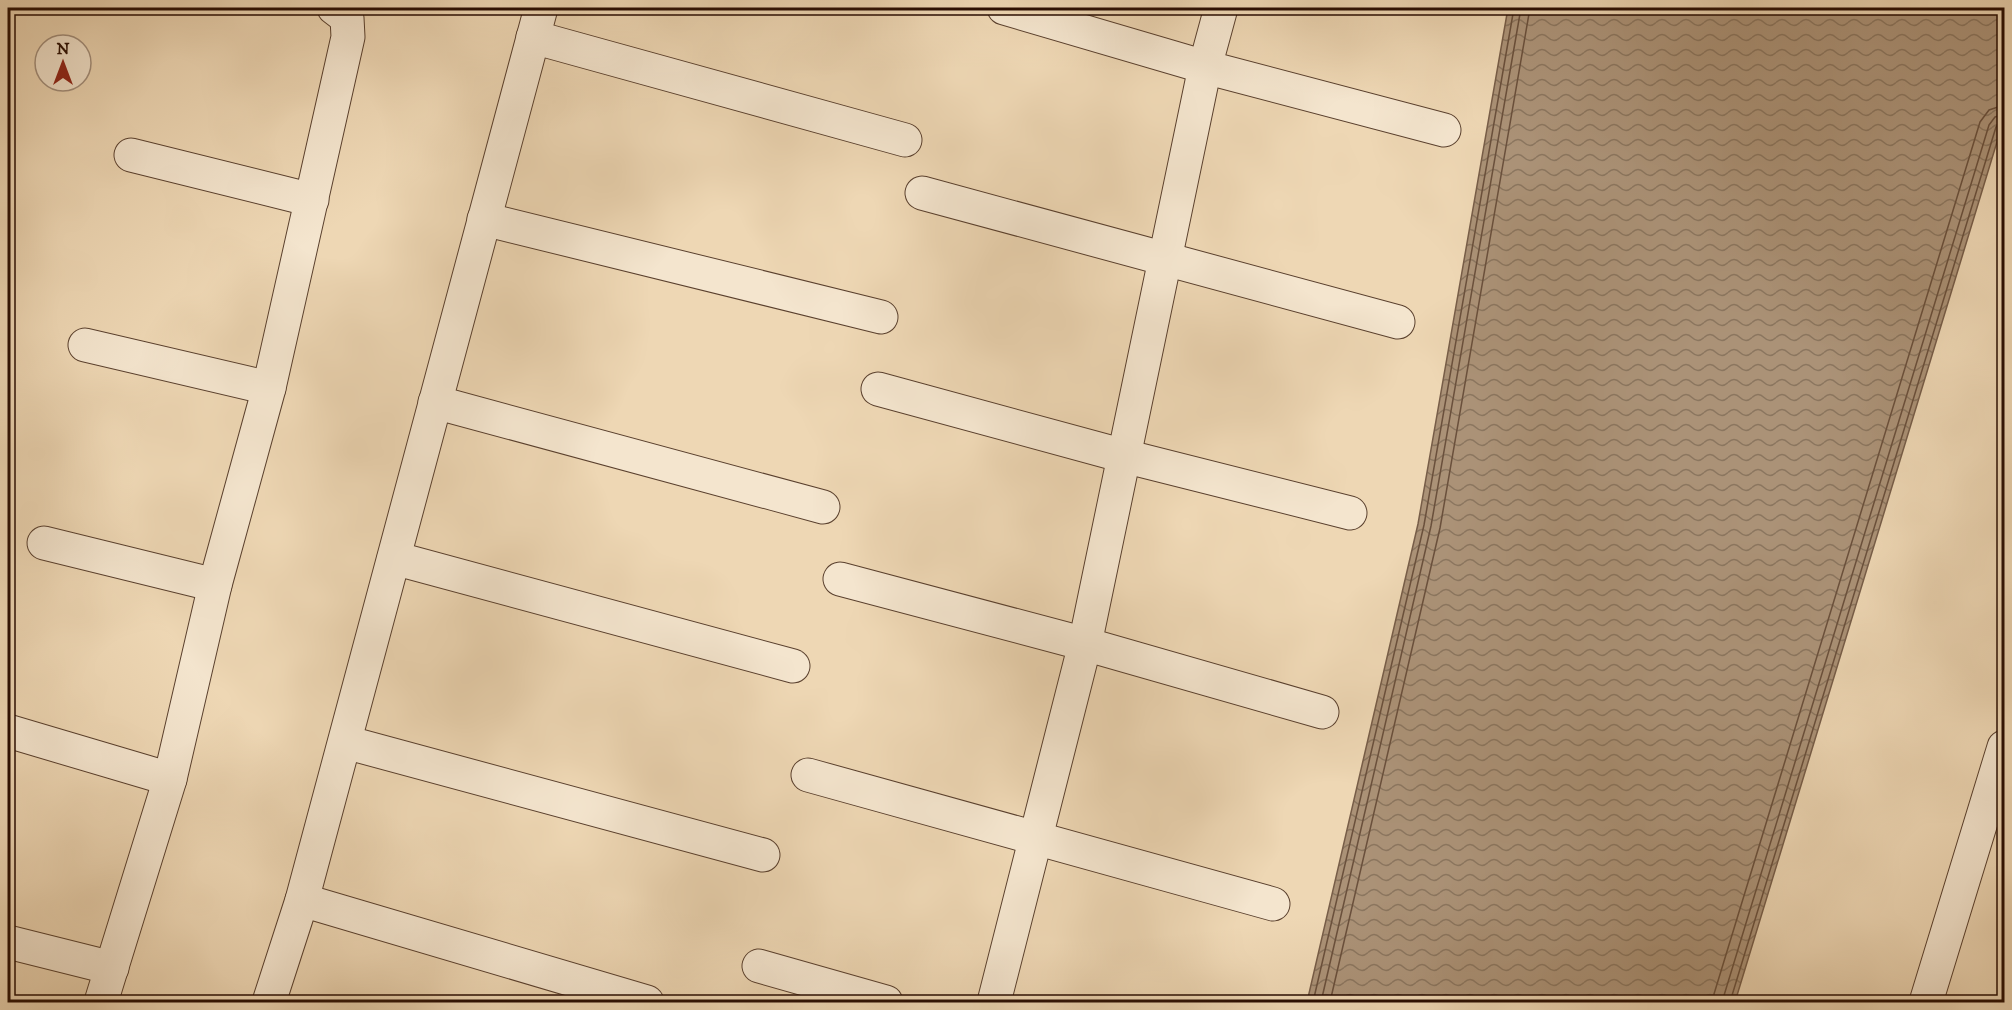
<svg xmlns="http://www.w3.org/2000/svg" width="2012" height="1010" font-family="'IM FELL DW Pica',serif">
<defs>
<pattern id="water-waves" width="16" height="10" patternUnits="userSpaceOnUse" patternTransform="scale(1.5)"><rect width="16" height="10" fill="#ab9277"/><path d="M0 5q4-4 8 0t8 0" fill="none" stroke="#8b765f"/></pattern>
</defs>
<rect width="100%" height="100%" fill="#eed7b4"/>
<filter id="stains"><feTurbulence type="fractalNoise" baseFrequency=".00333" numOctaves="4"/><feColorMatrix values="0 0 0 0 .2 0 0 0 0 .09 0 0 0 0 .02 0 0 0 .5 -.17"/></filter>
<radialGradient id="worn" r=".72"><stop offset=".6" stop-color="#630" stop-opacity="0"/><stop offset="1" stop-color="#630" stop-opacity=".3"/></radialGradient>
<path fill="url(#water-waves)" stroke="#775d48" stroke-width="1.5" d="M1508 8H2004V119L1735 1002H1307L1418 524Z"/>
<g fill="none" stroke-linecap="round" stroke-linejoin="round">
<g stroke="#6a503c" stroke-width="1.5">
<path d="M1313 1002 1424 525 1514 8"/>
<path d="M1321 1002 1431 526 1521 8"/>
<path d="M1330 1002 1440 528 1530 8"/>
<path d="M1713 1002 1714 994 1980 122 1989 110 2004 105"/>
<path d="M1722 1002 1989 125 1995 117 2004 114"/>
<path d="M1730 1002 1996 127 1999 123 2004 122"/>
</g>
<g stroke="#5a402e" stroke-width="35">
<g id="minor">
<path d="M1004 8 1205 67 1444 130"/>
<path d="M533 37 905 140"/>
<path d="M131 155 312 200"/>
<path d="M922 193 1398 322"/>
<path d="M484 219 881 317"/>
<path d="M85 345 269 388"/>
<path d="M878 389 1124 456 1350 513"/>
<path d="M435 402 823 507"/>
<path d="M44 543 215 585"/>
<path d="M394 558 793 666"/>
<path d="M840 579 1085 644 1322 712"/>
<path d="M8 731 170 779"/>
<path d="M345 742 763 855"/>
<path d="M808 775 1273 904"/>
<path d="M302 900 647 1002"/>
<path d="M8 942 112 968"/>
<path d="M759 966 886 1002"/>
<path d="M101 1002 170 779 215 585 269 388 348 37 347 18 334 8"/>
<path d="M269 1002 302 900 541 8"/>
<path d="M994 1002 1085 644 1205 67 1221 8"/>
<path d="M1926 1002 2004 747"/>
</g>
</g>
<use href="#minor" stroke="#f4e5ce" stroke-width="33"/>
</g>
<rect width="2012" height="1010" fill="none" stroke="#eed7b4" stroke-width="30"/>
<rect x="9" y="9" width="1994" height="992" fill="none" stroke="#290d02" stroke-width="3"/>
<rect x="15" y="15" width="1982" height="980" fill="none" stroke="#290d02" stroke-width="1.5"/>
<g transform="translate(63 63)"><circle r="28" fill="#f4e5ce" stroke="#a38f7c" stroke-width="1.5"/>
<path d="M0-4.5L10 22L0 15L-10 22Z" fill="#8f2418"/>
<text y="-9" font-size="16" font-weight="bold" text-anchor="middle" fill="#290d02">N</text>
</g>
<rect width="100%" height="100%" filter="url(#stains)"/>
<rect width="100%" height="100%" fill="url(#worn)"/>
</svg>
